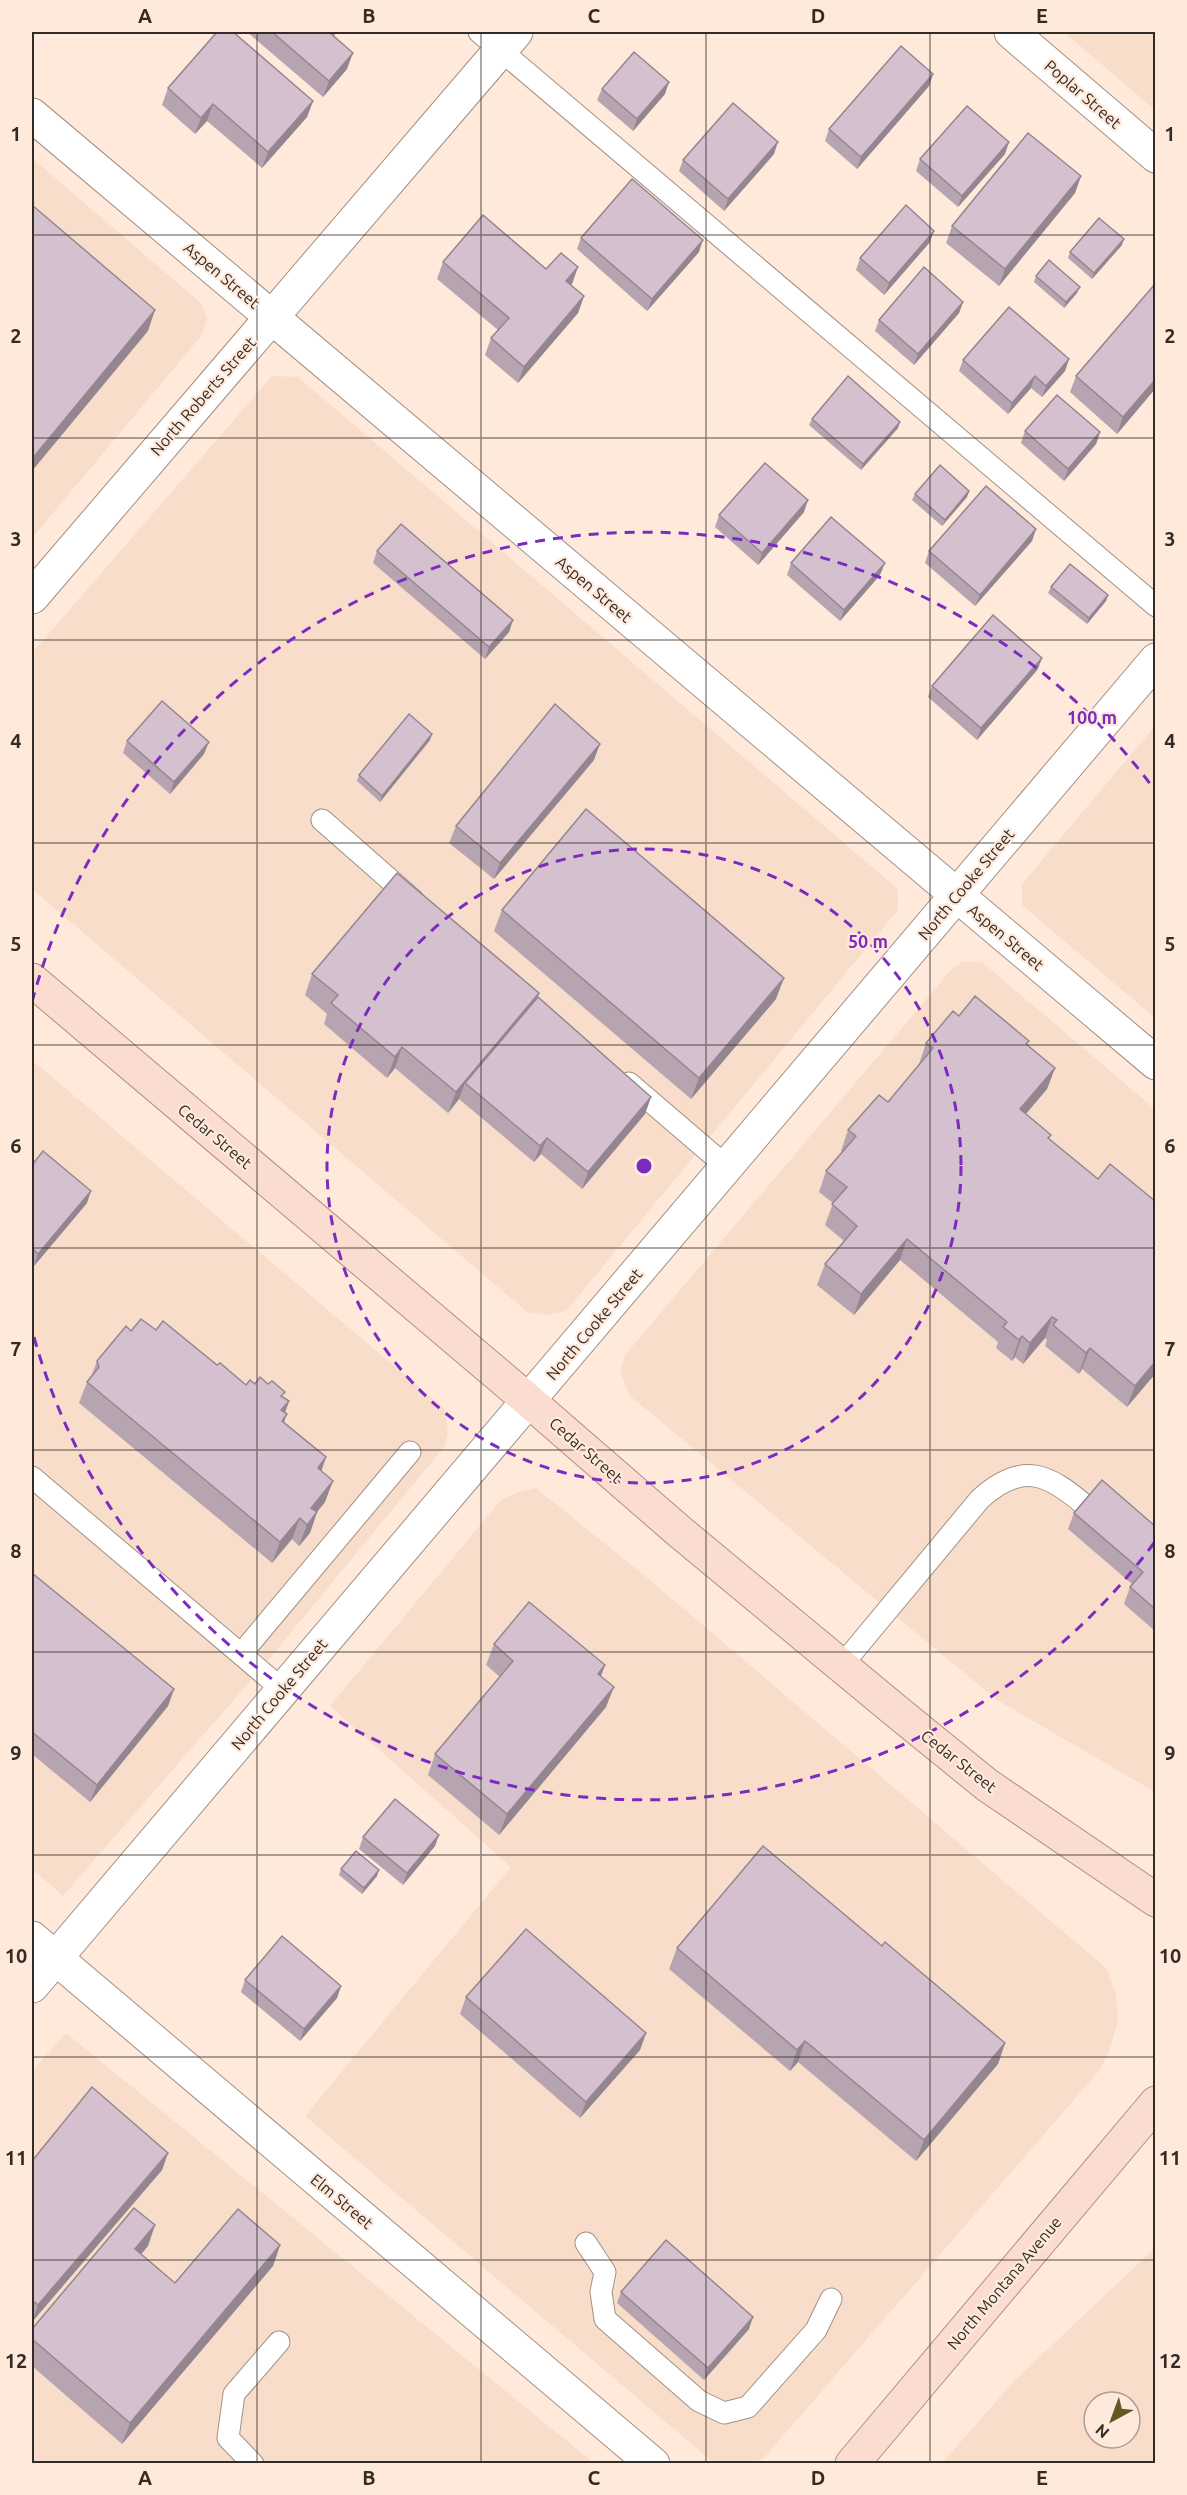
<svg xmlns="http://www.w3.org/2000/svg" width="1187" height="2495" font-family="Ubuntu,sans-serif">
<rect width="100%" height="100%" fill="#fee9db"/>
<g fill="#f8ddca" fill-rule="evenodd">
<path d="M1064 32H1155V110Z"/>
<path d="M32 158 202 304 207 319 201 336 32 538Z"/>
<path d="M272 376 298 377 898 889V910L566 1311 545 1315 527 1312 32 889V653Z"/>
<path d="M1155 726V1018L1022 905V884Z"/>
<path d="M962 962H982L1155 1109V1792L997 1700 630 1396 620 1371 625 1355 951 970Z"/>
<path d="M32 1060 444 1408 448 1431 445 1446 264 1665 63 1896 32 1869Z"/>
<path d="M536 1488 644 1575 1106 1968 1116 1993 1118 2021 1110 2049 1099 2071 763 2459 751 2463H714L305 2116 511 1867 330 1706 501 1500 518 1492Z"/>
<path d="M66 2033 594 2463 32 2464V2071Z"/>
<path d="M1155 2248V2463H942L1015 2380ZM1094 2402H1130V2438H1094Z"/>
</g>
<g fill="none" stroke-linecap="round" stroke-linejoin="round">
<g stroke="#a29083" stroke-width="23">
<g id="service">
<path d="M479 32 1156 606"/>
<path d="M322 820 413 900"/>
<path d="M629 1083 727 1167"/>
<path d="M32 1477 283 1690"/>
<path d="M241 1654 410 1452"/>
<path d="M842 1665 980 1499C1022 1461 1048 1473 1087 1507"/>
<path d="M586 2243 605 2272 601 2292 605 2319 699 2401 724 2413 748 2407 816 2330 831 2299"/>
<path d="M253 2464 228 2438 234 2394 279 2342"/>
</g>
</g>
<g stroke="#a29083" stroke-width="35">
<g id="minor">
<path d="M1011 32 1156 156"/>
<path d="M32 115 1156 1063"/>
<path d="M32 597 516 32"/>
<path d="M32 1938 653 2464"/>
<path d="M32 1986 1156 660"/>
</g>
</g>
<g stroke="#b28e81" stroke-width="35">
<g id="primary">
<path d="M32 980 529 1401 680 1532 896 1711 987 1785 1156 1900"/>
<path d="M852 2464 1156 2103"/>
</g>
</g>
<use href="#service" stroke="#fff" stroke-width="21"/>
<use href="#minor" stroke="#fff" stroke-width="33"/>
<use href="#primary" stroke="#fadcd1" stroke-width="33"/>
</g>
<g fill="#b6a5b1">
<path d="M247 32H337L333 35 347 69 323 97Z"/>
<path d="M933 74 929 86 857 169 825 141 829 129Z"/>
<path d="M168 88 313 101 307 117 262 168 207 121 195 134 162 105Z"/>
<path d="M602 89 665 94 633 131 597 100Z"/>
<path d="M774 154 724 211 679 171 683 160Z"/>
<path d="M1005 154 958 207 916 171 920 159Z"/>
<path d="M1081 176 1075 193 999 286 946 243 952 226Z"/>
<path d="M581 238 699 252 647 311 577 249Z"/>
<path d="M930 242 884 295 856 270 860 258Z"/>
<path d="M1122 245 1092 279 1068 258 1070 252Z"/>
<path d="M443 262 546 269 572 284 571 285 584 296 578 313 518 383 485 355 491 338 498 330 437 279Z"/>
<path d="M1036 276 1077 293 1064 308 1034 282Z"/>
<path d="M963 302 959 313 914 365 875 331 879 320Z"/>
<path d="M1069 359 1065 371 1042 397 1031 388 1008 414 959 371 963 360Z"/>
<path d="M1076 376 1155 389 1117 434 1070 392Z"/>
<path d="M812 419 898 428 861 470 809 425Z"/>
<path d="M1025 431 1100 432 1096 444 1064 481 1021 443Z"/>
<path d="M969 491 967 497 942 526 912 500 915 494Z"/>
<path d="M804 512 758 565 715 527 719 515Z"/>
<path d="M1036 529 1032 541 975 606 925 563 929 551Z"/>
<path d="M377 551 513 620 509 632 485 659 373 563Z"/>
<path d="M791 563 880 575 840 621 787 575Z"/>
<path d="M1051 587 1108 595 1106 601 1087 624 1048 593Z"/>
<path d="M1038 669 977 740 928 697 932 686Z"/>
<path d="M430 740 380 802 357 781 359 775Z"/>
<path d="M127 741 204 754 170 794 123 753Z"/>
<path d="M594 760 494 879 449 843 456 826Z"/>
<path d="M502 910 776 999 691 1099 494 931Z"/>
<path d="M312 974 539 993 538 997 651 1097 645 1114 582 1189 541 1154 534 1162 459 1099 448 1113 395 1068 387 1078 324 1024 327 1014 305 995Z"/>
<path d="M959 1016 1027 1045 1055 1068 1047 1089 1026 1114 1051 1135 1049 1138 1155 1374 1127 1407 1082 1369 1079 1374 1045 1346 1047 1340 1045 1338 1023 1364 1015 1357 1012 1361 996 1348 998 1342 900 1260 854 1315 817 1285 825 1264 844 1241 825 1225 833 1203 819 1192 826 1171 842 1152 841 1151 848 1130 888 1102 919 1064 926 1043Z"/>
<path d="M32 1165 87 1203 34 1266 32 1263Z"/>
<path d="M156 1330 217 1365 246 1385 255 1384 283 1397 289 1401 285 1413 287 1414 284 1422 326 1457 321 1471 325 1502 317 1512 310 1533 299 1546 292 1539 272 1563 79 1403 87 1382 91 1377 97 1361 131 1331Z"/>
<path d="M1074 1513 1155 1526V1631L1124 1604 1130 1587 1132 1584 1068 1529Z"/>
<path d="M32 1574 174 1689 168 1706 90 1802 32 1754Z"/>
<path d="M494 1644 605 1665 601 1676 606 1707 499 1835 428 1775 435 1754 500 1677 486 1665Z"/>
<path d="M363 1837 435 1846 403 1885 359 1849Z"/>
<path d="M341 1869 377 1876 362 1894 339 1875Z"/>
<path d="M882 1946 1005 2043 998 2064 916 2161 798 2062 790 2071 669 1969 677 1948Z"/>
<path d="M245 1980 341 1986 337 1998 300 2041 241 1992Z"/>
<path d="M466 1997 646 2033 640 2050 580 2118 460 2014Z"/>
<path d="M168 2153 162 2170 32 2322V2161Z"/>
<path d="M280 2245 273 2266 122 2444 32 2366V2329L148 2246 141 2254 175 2283Z"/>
<path d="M621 2292 749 2329 704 2380 617 2303Z"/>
</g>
<g fill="#948690">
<path d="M329 32H337L323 48Z"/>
<path d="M353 53 347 69 323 97 329 81Z"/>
<path d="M933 74 929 86 857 169 861 157Z"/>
<path d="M669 82 665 94 633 131 637 119Z"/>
<path d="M313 101 307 117 262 168 268 152Z"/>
<path d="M213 104 207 121 195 134 201 118Z"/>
<path d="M778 142 774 154 724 211 728 199Z"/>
<path d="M1009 142 1005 154 958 207 962 196Z"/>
<path d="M1081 176 1075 193 999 286 1005 269Z"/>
<path d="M934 231 930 242 884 295 889 283Z"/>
<path d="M1124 239 1122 245 1092 279 1094 273Z"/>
<path d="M703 240 699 252 647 311 652 299Z"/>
<path d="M578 267 572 284 560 298 566 281Z"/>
<path d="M1080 287 1077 293 1064 308 1066 302Z"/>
<path d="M584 296 578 313 518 383 524 367Z"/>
<path d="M963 302 959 313 914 365 918 354Z"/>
<path d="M155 310 148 331 32 471V459Z"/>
<path d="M1069 359 1065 371 1042 397 1046 386Z"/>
<path d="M1035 376 1031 388 1008 414 1012 403Z"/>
<path d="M1155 380V389L1117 434 1123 417Z"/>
<path d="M900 422 898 428 861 470 863 464Z"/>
<path d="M1100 432 1096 444 1064 481 1068 469Z"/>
<path d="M969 491 967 497 942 526 945 520Z"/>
<path d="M808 500 804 512 758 565 762 553Z"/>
<path d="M1036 529 1032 541 975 606 980 595Z"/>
<path d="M885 563 880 575 840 621 844 610Z"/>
<path d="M1108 595 1106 601 1087 624 1089 618Z"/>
<path d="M513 620 509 632 485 659 489 647Z"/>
<path d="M1042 658 1038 669 977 740 981 728Z"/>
<path d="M432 734 430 740 380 802 382 796Z"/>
<path d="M209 742 204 754 170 794 174 782Z"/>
<path d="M600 744 594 760 494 879 500 863Z"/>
<path d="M784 978 776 999 691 1099 699 1078Z"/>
<path d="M539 993 532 1014 465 1083 459 1099 448 1113 456 1092Z"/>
<path d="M402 1047 395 1068 387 1078 395 1057Z"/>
<path d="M1055 1068 1047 1089 1012 1130 1020 1109Z"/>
<path d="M651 1097 645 1114 582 1189 588 1172Z"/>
<path d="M547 1138 541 1154 534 1162 540 1146Z"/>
<path d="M91 1191 87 1203 34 1266 38 1254Z"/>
<path d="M907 1239 900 1260 854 1315 861 1294Z"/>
<path d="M1052 1317 1045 1338 1023 1364 1030 1343Z"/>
<path d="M1022 1336 1015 1357 1012 1361 1019 1340Z"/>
<path d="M1090 1348 1082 1369 1079 1374 1086 1353Z"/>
<path d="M1155 1362V1374L1127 1407 1135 1386Z"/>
<path d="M289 1401 282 1421 287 1414 279 1435 281 1410Z"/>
<path d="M326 1457 319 1478 318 1468Z"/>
<path d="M333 1481 325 1502 307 1524 311 1508Z"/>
<path d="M317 1512 310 1533 299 1546 307 1525Z"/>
<path d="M300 1518 292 1539 272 1563 280 1542Z"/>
<path d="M605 1665 597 1686 598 1674Z"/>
<path d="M614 1687 606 1707 499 1835 507 1814Z"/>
<path d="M174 1689 168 1706 90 1802 97 1785Z"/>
<path d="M439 1835 435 1846 403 1885 407 1873Z"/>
<path d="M379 1870 377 1876 362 1894 364 1888Z"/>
<path d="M341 1986 337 1998 300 2041 304 2029Z"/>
<path d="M646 2033 640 2050 580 2118 586 2102Z"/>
<path d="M805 2041 798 2062 790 2071 797 2050Z"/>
<path d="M1005 2043 998 2064 916 2161 924 2140Z"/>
<path d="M168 2153 162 2170 32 2322 38 2305Z"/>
<path d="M155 2225 148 2246 128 2270 135 2249Z"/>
<path d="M280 2245 273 2266 122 2444 130 2423Z"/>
<path d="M753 2317 749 2329 704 2380 708 2368Z"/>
</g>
<g fill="#d4c0ce" stroke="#948690" stroke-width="1.5">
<path d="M217 32H233L313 101 268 152 213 104 201 118 168 88Z"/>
<path d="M272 32H329L353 53 329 81Z"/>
<path d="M901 46 933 74 861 157 829 129Z"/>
<path d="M634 52 669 82 637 119 602 89Z"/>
<path d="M733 103 778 142 728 199 683 160Z"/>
<path d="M967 106 1009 142 962 196 920 159Z"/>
<path d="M1028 133 1081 176 1005 269 952 226Z"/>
<path d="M632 179 703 240 652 299 581 238Z"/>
<path d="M32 205 155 310 32 459Z"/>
<path d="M906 205 934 231 889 283 860 258Z"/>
<path d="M483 215 546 269 561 253 578 267 566 281 584 296 524 367 491 338 509 318 443 262Z"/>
<path d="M1099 218 1124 239 1094 273 1070 252Z"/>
<path d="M1049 260 1080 287 1066 302 1036 276Z"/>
<path d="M924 267 963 302 918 354 879 320Z"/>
<path d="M1155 284V380L1123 417 1076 376Z"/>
<path d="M1009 307 1069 359 1046 386 1035 376 1012 403 963 360Z"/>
<path d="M848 376 900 422 863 464 812 419Z"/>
<path d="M1057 395 1100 432 1068 469 1025 431Z"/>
<path d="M765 463 808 500 762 553 719 515Z"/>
<path d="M940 465 969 491 945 520 915 494Z"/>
<path d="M986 486 1036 529 980 595 929 551Z"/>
<path d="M831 517 885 563 844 610 791 563Z"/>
<path d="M401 524 513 620 489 647 377 551Z"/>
<path d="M1070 564 1108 595 1089 618 1051 587Z"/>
<path d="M993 615 1042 658 981 728 932 686Z"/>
<path d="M162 701 209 742 174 782 127 741Z"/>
<path d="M555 704 600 744 500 863 456 826Z"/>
<path d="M409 714 432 734 382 796 359 775Z"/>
<path d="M586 809 784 978 699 1078 502 910Z"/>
<path d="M397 873 539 993 456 1092 402 1047 395 1057 331 1003 338 995 312 974Z"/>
<path d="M975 996 1029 1041 1026 1044 1055 1068 1020 1109 1051 1135 1048 1138 1098 1179 1110 1164 1155 1201V1362L1135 1386 1090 1348 1086 1353 1053 1325 1057 1320 1052 1317 1030 1343 1022 1336 1019 1340 1003 1327 1007 1322 907 1239 861 1294 825 1264 857 1226 832 1204 847 1187 826 1171 856 1136 848 1130 879 1095 888 1102 933 1048 926 1043 953 1011 959 1016Z"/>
<path d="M538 997 651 1097 588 1172 547 1138 540 1146 465 1083Z"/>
<path d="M43 1151 91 1191 38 1254 32 1248V1165Z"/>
<path d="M141 1319 156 1330 163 1321 217 1365 220 1363 246 1385 250 1380 255 1384 260 1377 268 1384 272 1381 285 1392 281 1396 289 1401 281 1410 287 1414 282 1421 326 1457 318 1468 333 1481 311 1508 317 1512 307 1525 300 1518 280 1542 87 1382 99 1367 97 1361 126 1326 131 1331Z"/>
<path d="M1102 1480 1155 1526V1609L1130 1587 1143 1572 1074 1513Z"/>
<path d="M32 1573 174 1689 97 1785 32 1732Z"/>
<path d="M529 1602 605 1665 598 1674 614 1687 507 1814 435 1754 513 1661 494 1644Z"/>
<path d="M395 1799 439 1835 407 1873 363 1837Z"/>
<path d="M763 1846 882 1946 885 1942 1005 2043 924 2140 805 2041 797 2050 677 1948Z"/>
<path d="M356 1851 379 1870 364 1888 341 1869Z"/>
<path d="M526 1929 646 2033 586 2102 466 1997Z"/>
<path d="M282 1936 341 1986 304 2029 245 1980Z"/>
<path d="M92 2087 168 2153 38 2305 32 2300V2161Z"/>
<path d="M134 2208 155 2225 135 2249 175 2283 238 2209 280 2245 130 2423 32 2339V2329Z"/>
<path d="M666 2240 753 2317 708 2368 621 2292Z"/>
</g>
<path fill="none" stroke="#332b26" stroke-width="1.5" stroke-opacity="0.55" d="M257 32V2464M481 32V2464M706 32V2464M930 32V2464M32 235H1156M32 438H1156M32 640H1156M32 843H1156M32 1045H1156M32 1248H1156M32 1450H1156M32 1652H1156M32 1855H1156M32 2057H1156M32 2260H1156"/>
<g fill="none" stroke="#7b2cbf" stroke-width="3" stroke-dasharray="10 8">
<circle cx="644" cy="1166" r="317"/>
<path d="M1154 1543A634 634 0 0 1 32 1330M32 1002A634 634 0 0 1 1154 789"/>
</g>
<g text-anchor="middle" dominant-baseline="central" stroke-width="4.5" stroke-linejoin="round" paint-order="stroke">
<g font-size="16" fill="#332b26" stroke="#fee9db">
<text transform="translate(1083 94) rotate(41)">Poplar Street</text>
<text transform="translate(222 275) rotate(40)">Aspen Street</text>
<text transform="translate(203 396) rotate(-49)">North Roberts Street</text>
<text transform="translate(594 589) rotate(40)">Aspen Street</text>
<text transform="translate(966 884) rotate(-50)">North Cooke Street</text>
<text transform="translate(1006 937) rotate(40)">Aspen Street</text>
<text transform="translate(215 1136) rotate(40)">Cedar Street</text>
<text transform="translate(594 1324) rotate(-50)">North Cooke Street</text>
<text transform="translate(586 1450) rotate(41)">Cedar Street</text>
<text transform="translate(279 1694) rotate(-50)">North Cooke Street</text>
<text transform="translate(959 1761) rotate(38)">Cedar Street</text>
<text transform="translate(342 2201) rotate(40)">Elm Street</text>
<text transform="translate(1004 2283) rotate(-50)">North Montana Avenue</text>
</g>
</g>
<circle cx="644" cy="1166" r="9" fill="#7b2cbf" stroke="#fee9db" stroke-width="3"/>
<g font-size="18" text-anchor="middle" font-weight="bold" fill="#7b2cbf" stroke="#fee9db" stroke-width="4.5" stroke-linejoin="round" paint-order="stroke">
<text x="1092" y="724">100 m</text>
<text x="868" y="948">50 m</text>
</g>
<rect width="1187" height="2495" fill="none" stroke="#fee9db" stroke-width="66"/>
<g transform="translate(1112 2420) rotate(221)"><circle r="28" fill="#fee9db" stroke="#ad9d93" stroke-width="1.5"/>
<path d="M0-4.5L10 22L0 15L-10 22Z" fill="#635724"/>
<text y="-9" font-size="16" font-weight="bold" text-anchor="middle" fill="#332b26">N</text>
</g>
<rect x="33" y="33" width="1121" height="2429" fill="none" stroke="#332b26" stroke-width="2"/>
<g font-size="20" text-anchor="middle" font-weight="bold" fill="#332b26">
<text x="145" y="23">A</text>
<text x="369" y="23">B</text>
<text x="594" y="23">C</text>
<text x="818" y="23">D</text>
<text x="1042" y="23">E</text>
<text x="16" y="141">1</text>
<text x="1170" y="141">1</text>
<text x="16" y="343">2</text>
<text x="1170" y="343">2</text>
<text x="16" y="546">3</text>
<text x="1170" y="546">3</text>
<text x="16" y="748">4</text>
<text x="1170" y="748">4</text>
<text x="16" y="951">5</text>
<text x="1170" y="951">5</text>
<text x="16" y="1153">6</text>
<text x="1170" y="1153">6</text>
<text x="16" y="1356">7</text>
<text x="1170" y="1356">7</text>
<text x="16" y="1558">8</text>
<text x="1170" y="1558">8</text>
<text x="16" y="1760">9</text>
<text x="1170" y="1760">9</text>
<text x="16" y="1963">10</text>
<text x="1170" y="1963">10</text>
<text x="16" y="2165">11</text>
<text x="1170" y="2165">11</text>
<text x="16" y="2368">12</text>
<text x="1170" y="2368">12</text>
<text x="145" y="2485">A</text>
<text x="369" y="2485">B</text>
<text x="594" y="2485">C</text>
<text x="818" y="2485">D</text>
<text x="1042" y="2485">E</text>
</g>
</svg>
